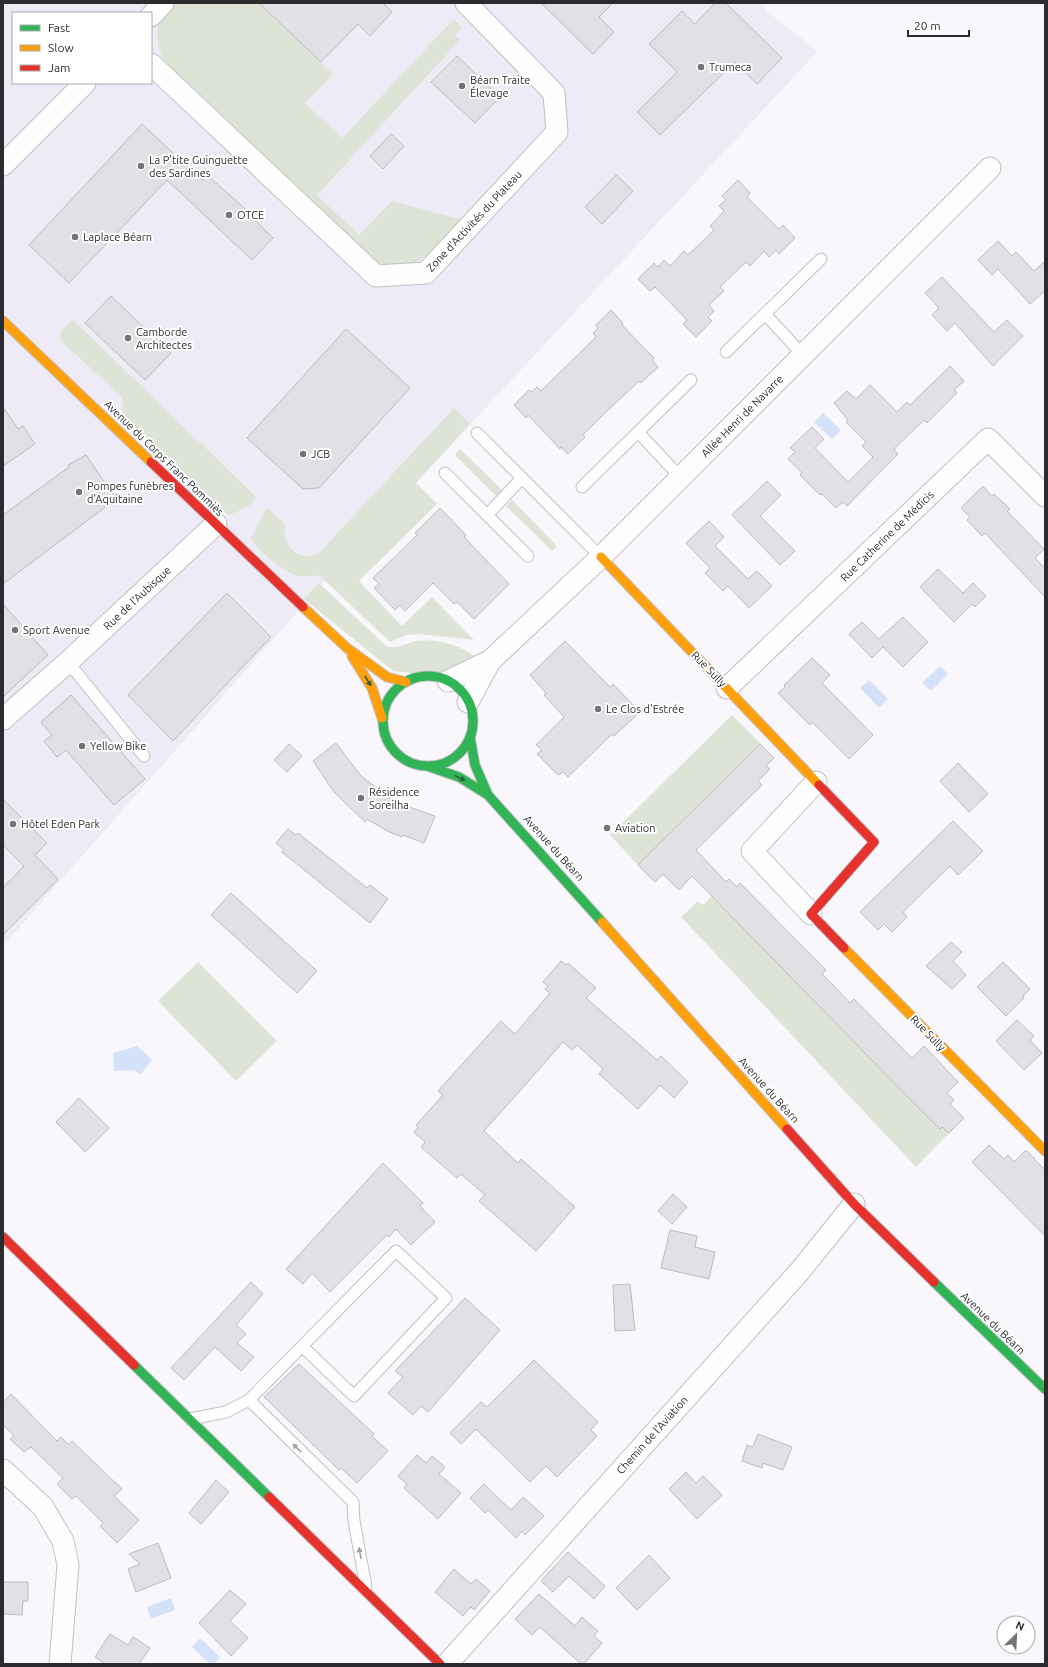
<svg xmlns="http://www.w3.org/2000/svg" width="1048" height="1667" font-family="Ubuntu,sans-serif">
<rect width="100%" height="100%" fill="#f9f7fc"/>
<path fill="#eeeaf6" fill-rule="evenodd" d="M3 3H760L769 13 818 51 328 577 3 946ZM13 13H151V83H13Z"/>
<g fill="#dde4d5">
<path d="M173 3H259L333 74 305 103 342 138 454 19 462 28 455 35 460 40 317 195 359 235 392 201 462 220C436 248 417 278 374 261L164 63C154 34 153 26 173 3Z"/>
<path d="M73 320 256 497 248 507 229 515 123 416 122 409 124 404 121 397 76 354C67 351 64 344 60 336L63 328Z"/>
<path d="M454 408 470 424 416 483 437 504 359 581 402 626 432 597 474 640 419 634 406 635 390 642 320 576C313 575 305 577 298 576 284 572 258 551 251 539L266 509 270 510 284 523C285 528 284 534 286 539 290 554 306 561 319 553Z"/>
<path d="M460 449 502 490 496 496 455 455Z"/>
<path d="M512 500 557 546 552 551 506 506Z"/>
<path d="M319 583 386 646C397 650 405 643 416 641 437 638 459 645 476 657L443 673 426 671 412 673 393 671 304 599Z"/>
<path d="M732 715 761 744 638 865 610 835Z"/>
<path d="M712 896 949 1133 916 1167 681 917 698 901 703 905Z"/>
<path d="M198 962 277 1041 236 1081 158 1001Z"/>
</g>
<g fill="#d3e2f8">
<path d="M823 413 841 430 832 439 814 422Z"/>
<path d="M940 666 948 674 931 691 922 683Z"/>
<path d="M869 680 888 699 879 708 860 688Z"/>
<path d="M137 1046 152 1060 140 1075 134 1070 114 1071 113 1053Z"/>
<path d="M171 1598 175 1610 151 1619 147 1607Z"/>
<path d="M200 1638 220 1657 214 1664H210L192 1647Z"/>
</g>
<g fill="#e2e0e5" stroke="#bcbbbf">
<path d="M259 3H383L392 12 370 36 358 24 321 62Z"/>
<path d="M541 3H613L599 17 614 32 593 54Z"/>
<path d="M715 3H726L782 58 757 84 735 62 660 135 637 112 677 72 649 44 682 11 695 24Z"/>
<path d="M457 56 500 97 475 123 431 82Z"/>
<path d="M142 124 202 180 208 176 258 220 257 222 273 238 252 260 167 180 69 283 29 245Z"/>
<path d="M391 134 404 146 383 169 370 156Z"/>
<path d="M616 175 633 191 602 224 585 207Z"/>
<path d="M738 180 750 193 747 197 779 229 783 225 795 238 779 254 776 250 769 257 764 251 750 266 746 262 720 287 724 291 709 305 714 311 708 317 712 321 696 337 683 324 687 320 655 287 650 291 638 279 654 263 658 267 664 260 670 266 684 251 688 255 714 230 710 226 724 211 719 206 726 200 722 196Z"/>
<path d="M998 241 1012 256 1016 252 1034 271 1045 261V291L1030 304 998 269 992 275 978 260Z"/>
<path d="M942 277 994 332 1007 320 1023 336 993 366 955 323 947 331 932 315 939 308 925 293Z"/>
<path d="M111 296 171 353 145 380 85 323Z"/>
<path d="M611 310 623 323 622 325 654 358 652 360 658 367 641 383 639 381 606 412 583 435 585 437 568 454 561 447 560 449 528 415 526 418 514 405 529 390 532 392 537 387 541 391 596 337 593 333 598 328 596 325Z"/>
<path d="M346 329 410 388 319 488 303 489 247 438Z"/>
<path d="M950 366 964 381 954 390 957 393 927 423 924 420 894 449 898 454 847 506 843 502 836 508 822 494 820 495 800 475 802 473 788 459 795 452 790 448 812 427 824 439 815 448 848 482 873 457 862 446 866 442 846 422 848 420 834 403 847 391 856 399 870 385 897 412 907 402 910 405Z"/>
<path d="M3 407 18 429 23 426 35 444 3 466Z"/>
<path d="M86 455 116 499 3 584V515L69 467 68 465Z"/>
<path d="M767 481 781 495 760 516 795 551 780 565 732 515Z"/>
<path d="M983 486 992 496 994 494 1010 509 1007 511 1044 549 1035 558 1045 568V597L985 533 982 536 967 520 970 517 961 508Z"/>
<path d="M440 508 466 535 464 537 509 584 474 619 457 602 454 604 433 583 405 611 400 605 395 610 374 588 379 584 373 578 417 535 415 533Z"/>
<path d="M709 521 724 537 715 546 748 579 757 571 772 586 749 608 728 586 723 591 705 573 710 568 686 543Z"/>
<path d="M938 569 963 593 973 583 986 596 975 607 972 604 954 622 920 587Z"/>
<path d="M227 593 271 637 173 741 128 695Z"/>
<path d="M3 604 48 655 3 697Z"/>
<path d="M903 617 928 642 903 667 883 647 872 658 849 634 862 622 879 639Z"/>
<path d="M565 641 610 687 613 684 640 712 614 736 612 734 568 777 563 772 558 775 537 754 542 750 536 745 564 717 544 695 546 693 530 675Z"/>
<path d="M812 658 830 675 822 683 873 735 849 759 812 722 810 725 778 693 785 687 784 685Z"/>
<path d="M71 695 145 779 114 805 66 750 57 757 44 741 52 735 41 722Z"/>
<path d="M336 743 361 776 395 802 435 816 424 843 403 835 402 837 389 832 367 819 365 822 334 792 313 761Z"/>
<path d="M289 744 302 756 287 772 274 760Z"/>
<path d="M760 744 774 758 766 766 770 769 758 781 762 785 696 850 726 882 729 879 737 887 740 883 826 970 822 974 836 988 850 1003 854 999 912 1058 924 1046 958 1082 947 1093 954 1100 950 1104 964 1118 949 1133 942 1127 940 1129 906 1095 692 876 679 890 663 874 655 882 638 865Z"/>
<path d="M958 763 988 794 969 812 940 781Z"/>
<path d="M3 799 47 843 35 855 58 879 3 935V888L24 866 3 845Z"/>
<path d="M953 821 983 851 958 875 950 866 903 912 907 917 892 932 884 924 878 930 860 912Z"/>
<path d="M288 829 296 835 298 833 367 888 370 885 388 899 370 923 282 852 284 850 276 843Z"/>
<path d="M231 893 317 971 297 993 211 915Z"/>
<path d="M951 942 962 952 953 961 966 975 952 989 926 966Z"/>
<path d="M561 961 566 965 568 963 596 988 586 998 657 1060 661 1056 688 1082 674 1098 660 1085 638 1109 599 1074 603 1069 577 1045 572 1050 563 1042 526 1084 484 1131 518 1163 521 1159 575 1207 536 1251 479 1201 485 1195 461 1174 457 1178 421 1147 425 1142 414 1132 418 1127 416 1125 443 1095 438 1091 501 1021 515 1034 550 993 545 989 548 986 543 982Z"/>
<path d="M1003 962 1030 989 1023 996 1024 998 1006 1016 977 987Z"/>
<path d="M1017 1020 1034 1036 1030 1040 1042 1053 1024 1070 996 1041Z"/>
<path d="M79 1098 109 1128 85 1152 56 1122Z"/>
<path d="M989 1145 1004 1159 1008 1155 1014 1162 1026 1150 1045 1170V1236L972 1162Z"/>
<path d="M383 1163 423 1203 420 1206 435 1222 411 1245 396 1229 389 1237 387 1235 330 1292 312 1273 303 1284 286 1269Z"/>
<path d="M673 1194 687 1207 672 1224 658 1211Z"/>
<path d="M670 1230 697 1236 695 1247 715 1252 709 1279 661 1268Z"/>
<path d="M251 1282 263 1294 236 1325 246 1334 237 1343 254 1357 241 1371 215 1347 184 1380 171 1368Z"/>
<path d="M630 1284 635 1330 615 1331 613 1285Z"/>
<path d="M465 1298 500 1330 428 1412 421 1406 413 1415 388 1393 403 1377 395 1371Z"/>
<path d="M534 1360 598 1422 591 1430 597 1436 557 1477 546 1466 530 1482 476 1429 461 1444 450 1433 481 1402 487 1407Z"/>
<path d="M299 1364 374 1434 372 1436 388 1451 357 1483 341 1468 339 1470 264 1397Z"/>
<path d="M11 1394 57 1441 61 1437 69 1445 72 1441 122 1489 114 1496 139 1520 117 1543 100 1526 103 1523 76 1496 72 1499 57 1484 63 1478 31 1447 24 1452 10 1439 14 1436 3 1425V1402Z"/>
<path d="M758 1434 792 1447 783 1470 763 1463 762 1468 742 1461 747 1445 753 1447Z"/>
<path d="M417 1455 426 1463 432 1456 445 1467 439 1474 461 1493 438 1519 404 1488 407 1484 398 1476Z"/>
<path d="M686 1472 696 1483 703 1476 722 1495 697 1519 669 1489Z"/>
<path d="M216 1480 229 1492 201 1524 189 1513Z"/>
<path d="M484 1484 511 1510 523 1497 544 1516 525 1535 522 1531 516 1538 488 1510 485 1513 470 1498Z"/>
<path d="M158 1543 171 1578 136 1592 128 1569 140 1564 129 1554Z"/>
<path d="M568 1552 605 1586 594 1599 569 1576 553 1592 541 1581Z"/>
<path d="M649 1555 670 1578 637 1610 616 1588Z"/>
<path d="M454 1569 471 1584 476 1579 490 1591 474 1610 471 1607 463 1616 435 1592Z"/>
<path d="M3 1582H28V1601H23L22 1615 3 1614Z"/>
<path d="M230 1590 246 1604 230 1621 248 1638 231 1656 199 1623Z"/>
<path d="M539 1594 575 1626 582 1617 598 1631 594 1636 602 1643 584 1664H581L540 1627 532 1635 515 1619Z"/>
<path d="M110 1634 128 1645 133 1637 150 1648 139 1664H105L95 1657Z"/>
</g>
<g fill="none" stroke-linecap="round" stroke-linejoin="round">
<g stroke="#c1c0c4" stroke-width="13">
<g id="lane">
<path d="M765 314 803 355"/>
<path d="M726 352 821 259"/>
<path d="M638 432 680 477"/>
<path d="M477 433 601 557"/>
<path d="M445 473 528 556"/>
<path d="M582 487 691 380"/>
<path d="M487 515 522 478"/>
<path d="M68 662 144 756"/>
<path d="M249 1400 396 1251 446 1298 354 1396 302 1346"/>
<path d="M190 1419 226 1412 249 1400 353 1502 354 1521 366 1587"/>
</g>
</g>
<g stroke="#c1c0c4" stroke-width="23">
<g id="street">
<path d="M151 16 163 3"/>
<path d="M151 64 376 276 426 273 557 132 554 93 466 3"/>
<path d="M3 165 85 83"/>
<path d="M448 681 490 661 601 557 990 168"/>
<path d="M727 688 988 439 1045 496"/>
<path d="M468 702 490 661"/>
<path d="M3 719 68 662 216 524"/>
<path d="M811 914 752 851 816 782"/>
<path d="M3 1470 43 1507 63 1541 68 1565 60 1664"/>
<path d="M447 1664 799 1272 854 1204"/>
</g>
</g>
<g stroke="#c1c0c4" stroke-width="11">
<g id="fast">
<circle cx="428" cy="721" r="45"/>
<path d="M470 737 475 765 488 795"/>
<path d="M430 767 459 777 488 795 602 922"/>
<path d="M934 1282 1045 1389"/>
<path d="M134 1365 269 1497"/>
</g>
</g>
<g stroke="#c1c0c4" stroke-width="11">
<g id="slow">
<path d="M3 321 151 462"/>
<path d="M601 557 819 785"/>
<path d="M303 607 347 648 387 677 406 682"/>
<path d="M352 656 372 688 382 718"/>
<path d="M602 922 787 1129"/>
<path d="M844 948 1045 1151"/>
</g>
</g>
<g stroke="#c1c0c4" stroke-width="11">
<g id="jam">
<path d="M151 462 303 607"/>
<path d="M819 785 874 842 811 914 844 948"/>
<path d="M787 1129 854 1204 934 1282"/>
<path d="M3 1237 134 1365"/>
<path d="M269 1497 440 1664"/>
</g>
</g>
<use href="#lane" stroke="#fefeff" stroke-width="11"/>
<use href="#street" stroke="#fefeff" stroke-width="21"/>
<use href="#fast" stroke="#30b455" stroke-width="9"/>
<use href="#slow" stroke="#ff9f0a" stroke-width="9"/>
<use href="#jam" stroke="#e5322d" stroke-width="9"/>
</g>
<defs><path id="oneway-solid" d="M-6-.8H1V-3.2L6.5 0L1 3.2V.8H-6Z"/></defs>
<g fill="#2e623e">
<use href="#oneway-solid" transform="translate(368 681) rotate(58)"/>
<use href="#oneway-solid" transform="translate(460 778) rotate(26)"/>
</g>
<g fill="#a09fa1">
<use href="#oneway-solid" transform="translate(297 1448) rotate(-136)"/>
<use href="#oneway-solid" transform="translate(360 1553) rotate(-100)"/>
</g>
<g fill="#747277" stroke="#fff" stroke-width="1.5">
<circle cx="701" cy="67" r="4"/>
<circle cx="462" cy="86" r="4"/>
<circle cx="141" cy="166" r="4"/>
<circle cx="229" cy="215" r="4"/>
<circle cx="75" cy="237" r="4"/>
<circle cx="128" cy="338" r="4"/>
<circle cx="303" cy="454" r="4"/>
<circle cx="79" cy="492" r="4"/>
<circle cx="15" cy="630" r="4"/>
<circle cx="598" cy="709" r="4"/>
<circle cx="82" cy="746" r="4"/>
<circle cx="361" cy="798" r="4"/>
<circle cx="13" cy="824" r="4"/>
<circle cx="607" cy="828" r="4"/>
</g>
<g text-anchor="middle" dominant-baseline="central" stroke-width="4" stroke-linejoin="round" paint-order="stroke">
<g font-size="11" fill="#2c2b2f" stroke="#fff" text-anchor="start">
<text x="709" y="67">Trumeca</text>
<text x="470" y="80">Béarn Traite<tspan x="470" dy="13">Élevage</tspan></text>
<text x="149" y="160">La P'tite Guinguette<tspan x="149" dy="13">des Sardines</tspan></text>
<text x="237" y="215">OTCE</text>
<text x="83" y="237">Laplace Béarn</text>
<text x="136" y="332">Camborde<tspan x="136" dy="13">Architectes</tspan></text>
<text x="311" y="454">JCB</text>
<text x="87" y="486">Pompes funèbres<tspan x="87" dy="13">d'Aquitaine</tspan></text>
<text x="23" y="630">Sport Avenue</text>
<text x="606" y="709">Le Clos d'Estrée</text>
<text x="90" y="746">Yellow Bike</text>
<text x="369" y="792">Résidence<tspan x="369" dy="13">Soreilha</tspan></text>
<text x="21" y="824">Hôtel Eden Park</text>
<text x="615" y="828">Aviation</text>
</g>
<g font-size="11" fill="#2c2b2f" stroke="#fff">
<text transform="translate(474 221) rotate(-47)">Zone d'Activités du Plateau</text>
<text transform="translate(742 416) rotate(-45)">Allée Henri de Navarre</text>
<text transform="translate(164 458) rotate(44)">Avenue du Corps Franc Pommiès</text>
<text transform="translate(887 536) rotate(-44)">Rue Catherine de Médicis</text>
<text transform="translate(137 598) rotate(-43)">Rue de l'Aubisque</text>
<text transform="translate(709 669) rotate(46)">Rue Sully</text>
<text transform="translate(554 848) rotate(48)">Avenue du Béarn</text>
<text transform="translate(928 1033) rotate(46)">Rue Sully</text>
<text transform="translate(769 1090) rotate(48)">Avenue du Béarn</text>
<text transform="translate(993 1323) rotate(44)">Avenue du Béarn</text>
<text transform="translate(652 1435) rotate(-48)">Chemin de l'Aviation</text>
</g>
</g>
<rect width="1048" height="1667" fill="none" stroke="#2c2b2f" stroke-width="8"/>
<rect x="12" y="12" width="140" height="72" fill="#ffffff" stroke="#abaaac"/>
<rect x="20" y="25" width="20" height="6" fill="#30b455" stroke="#abaaac"/>
<text x="48" y="32" font-size="12" fill="#2c2b2f">Fast</text>
<rect x="20" y="45" width="20" height="6" fill="#ff9f0a" stroke="#abaaac"/>
<text x="48" y="52" font-size="12" fill="#2c2b2f">Slow</text>
<rect x="20" y="65" width="20" height="6" fill="#e5322d" stroke="#abaaac"/>
<text x="48" y="72" font-size="12" fill="#2c2b2f">Jam</text>
<g transform="translate(1016 1635) rotate(24)"><circle r="19" fill="#ffffff" stroke="#abaaac"/>
<path d="M0-3L7 15L0 10L-7 15Z" fill="#747277"/>
<text y="-6" font-size="11" font-weight="bold" text-anchor="middle" fill="#2c2b2f">N</text>
</g>
<path d="M908 30v6h61v-6" fill="none" stroke="#2c2b2f" stroke-width="2"/>
<text x="914" y="30" font-size="12" fill="#2c2b2f" stroke="#ffffff" stroke-width="3" paint-order="stroke">20 m</text>
</svg>
